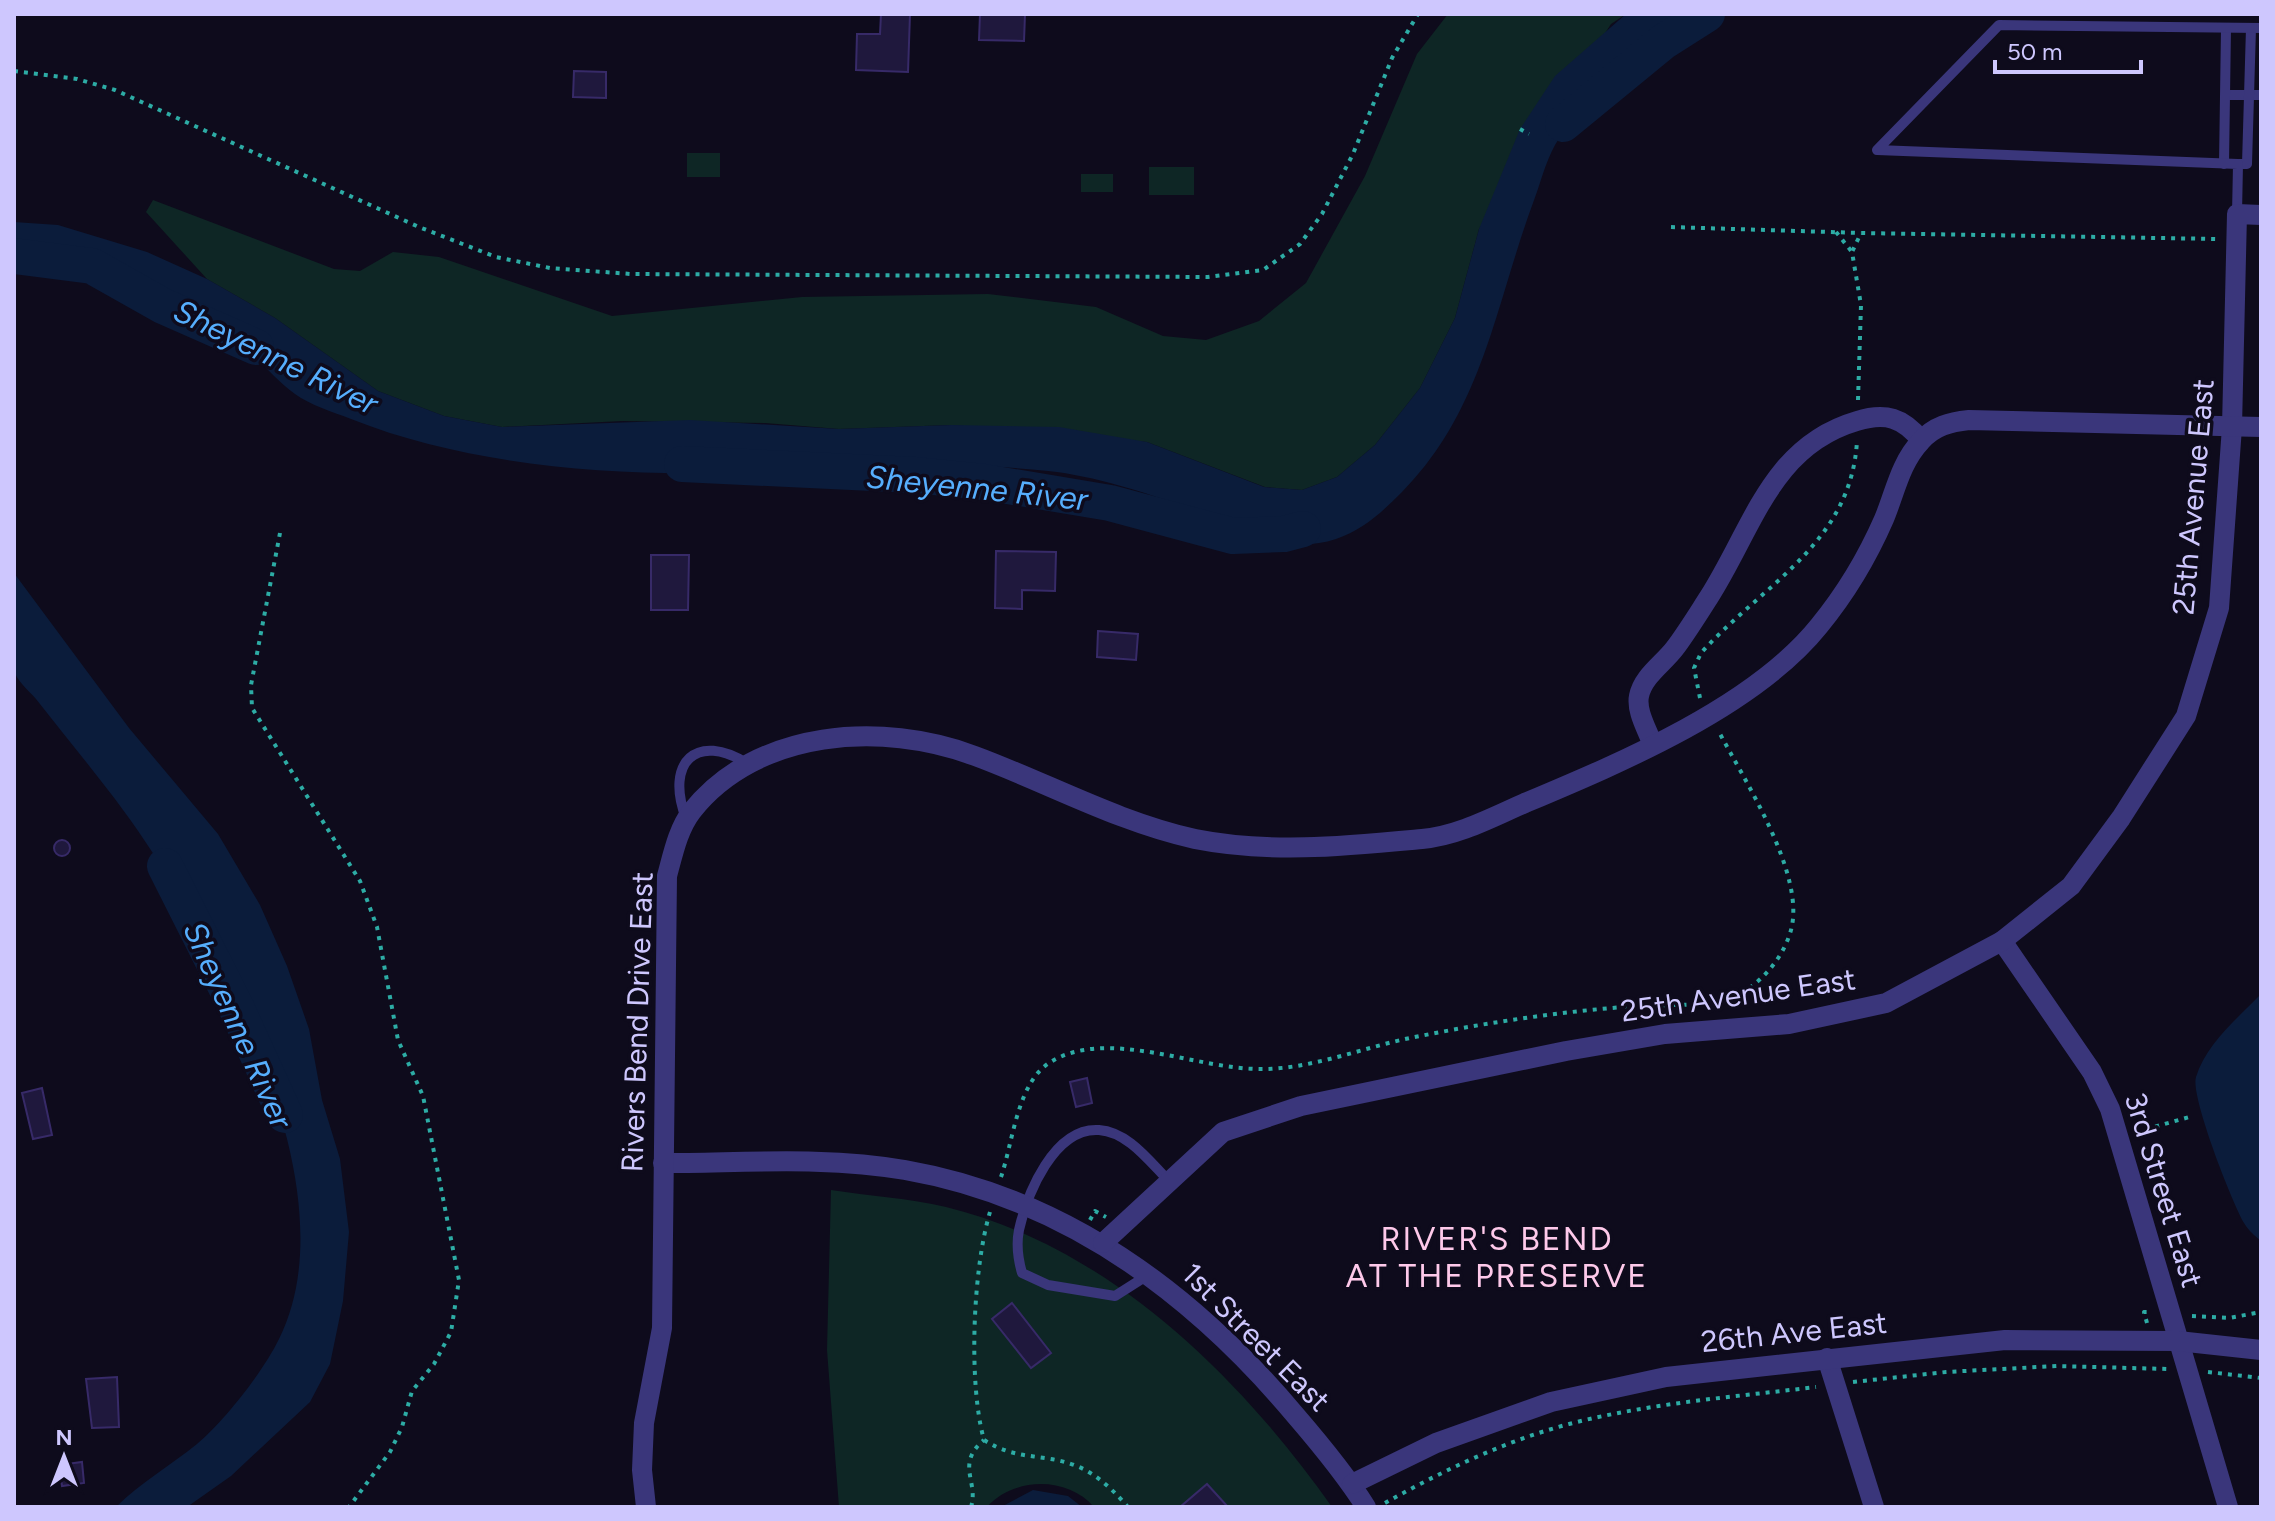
<svg xmlns="http://www.w3.org/2000/svg" width="2275" height="1521" font-family="Figtree,sans-serif">
<rect width="100%" height="100%" fill="#0e0b1c"/>
<g fill="#0e2625">
<path d="M1448 14H1626L1611 24 1479 229 1455 318 1420 388 1375 445 1337 477 1302 490 1265 487 1147 442 952 425 839 429 765 423 622 421 502 427 444 416 378 391 275 318 207 279 146 212 153 200 334 269 360 271 393 252 439 257 612 316 802 297 988 294 1096 307 1163 336 1206 340 1259 321 1306 283 1365 176 1417 54Z"/>
<rect x="687" y="153" width="33" height="24"/>
<rect x="1149" y="167" width="45" height="28"/>
<rect x="1081" y="174" width="32" height="18"/>
<path d="M831 1190C869 1196 909 1198 946 1207 1107 1246 1239 1375 1332 1507H1094C1067 1476 1014 1477 987 1507H839L827 1350Z"/>
</g>
<g fill="#0b1c3b">
<path d="M1626 14H1713C1657 48 1589 87 1555 145 1545 163 1540 185 1533 203 1495 306 1483 410 1402 492 1382 512 1363 530 1336 539 1281 557 1238 525 1188 508 1144 492 1095 476 1048 471 955 462 862 460 769 462 741 463 714 473 687 473 576 473 454 460 351 419 333 412 310 405 295 394 275 380 260 359 241 345 189 308 79 239 14 263V222L58 225 147 252 207 279 275 318 378 391 444 416 502 427 690 420 839 429 952 425 1059 427 1147 442 1264 487 1302 490 1337 477 1375 445 1420 388 1455 318 1479 229 1520 129 1555 76Z"/>
<path d="M14 573 129 728 218 834 260 905 287 966 309 1029 322 1100 340 1159 349 1232 343 1301 330 1364 310 1402 231 1476 187 1507H116C141 1482 170 1466 197 1444 224 1421 263 1372 279 1339 356 1184 208 923 115 799 89 765 62 732 36 699 29 691 16 680 14 670 8 649 14 597 14 573Z"/>
<path d="M2261 994V1241C2255 1236 2248 1230 2244 1223 2232 1202 2190 1096 2196 1077 2206 1044 2238 1018 2261 994Z"/>
<path d="M1033 1490 1068 1496 1082 1507H1001Z"/>
</g>
<g fill="none" stroke-linecap="round" stroke-linejoin="round">
<g stroke="#0b1c3b" stroke-width="36">
<path d="M1563 124 1663 42 1707 14"/>
<path d="M14 256 92 266 163 306 256 347"/>
<path d="M682 464 915 475 984 482 1110 503 1233 536 1284 534 1303 529"/>
<path d="M165 866 236 1007 285 1115"/>
</g>
</g>
<g fill="#1f183d" stroke="#372a68" stroke-width="2">
<path d="M881 14H910L908 72 856 70 857 34H880Z"/>
<path d="M980 14H1025L1024 41 979 40Z"/>
<path d="M574 71 606 72V98L573 97Z"/>
<path d="M996 551 1056 552 1055 591 1022 590V609L995 608Z"/>
<path d="M651 555H689L688 610H651Z"/>
<path d="M1098 631 1138 634 1136 660 1097 657Z"/>
<circle cx="62" cy="848" r="8"/>
<path d="M1087 1078 1092 1103 1076 1107 1070 1082Z"/>
<path d="M42 1088 52 1135 33 1139 22 1093Z"/>
<path d="M1012 1303 1051 1353 1031 1368 992 1319Z"/>
<path d="M117 1377 119 1427 92 1428 86 1379Z"/>
<path d="M82 1462 84 1483 62 1486 59 1465Z"/>
<path d="M1207 1484 1228 1507H1180Z"/>
</g>
<g fill="none" stroke-linecap="round" stroke-linejoin="round">
<g stroke="#2daca5" stroke-width="4" stroke-dasharray="4 6" stroke-linecap="butt">
<path d="M14 71 77 79 115 90 419 227 496 257 550 268 631 274 1208 277 1263 270 1300 244 1322 214 1353 154 1392 58 1418 14"/>
<path d="M1520 129 1529 134"/>
<path d="M1671 227 1861 233"/>
<path d="M1836 232 1852 252"/>
<path d="M1858 400 1861 305 1852 252 1861 233 2218 239"/>
<path d="M280 533 251 685 252 708 360 881 377 927 398 1040 423 1096 459 1280 451 1332 434 1364 412 1391 402 1427 390 1452 349 1507"/>
<path d="M1700 698 1694 668 1701 653C1763 584 1851 544 1857 441"/>
<path d="M2136 1132 2193 1116"/>
<path d="M1001 1177C1013 1142 1017 1084 1049 1063 1106 1026 1197 1070 1262 1069 1311 1069 1362 1048 1410 1038 1484 1023 1562 1011 1638 1006 1670 1004 1709 1008 1739 994 1763 982 1784 956 1791 930 1806 874 1744 780 1718 730"/>
<path d="M990 1212C973 1268 968 1383 984 1440 1017 1461 1042 1453 1074 1465 1096 1473 1113 1490 1128 1507"/>
<path d="M1090 1220 1095 1211 1106 1217"/>
<path d="M2192 1316 2229 1318 2261 1312"/>
<path d="M2147 1323 2144 1312H2151"/>
<path d="M2208 1372 2261 1378"/>
<path d="M1853 1382 1946 1372 2057 1366 2167 1369"/>
<path d="M1385 1503C1442 1471 1505 1441 1569 1424 1650 1403 1733 1397 1816 1387"/>
<path d="M971 1507C979 1482 955 1464 984 1440"/>
</g>
<g stroke="#3a367b" stroke-width="10">
<path d="M2226 95H2261"/>
<path d="M2224 164 2226 28"/>
<path d="M2238 164H2247L2251 28"/>
<path d="M2237 214 2238 164 1877 150 1999 25 2261 28"/>
<path d="M686 818C665 763 696 731 748 764"/>
<path d="M1148 1275 1115 1296 1048 1285 1022 1273C1018 1259 1016 1245 1019 1230 1027 1194 1054 1127 1099 1130 1128 1132 1149 1161 1168 1180"/>
</g>
<g stroke="#3a367b" stroke-width="20">
<path d="M1652 743C1647 729 1636 711 1639 696 1643 676 1663 664 1675 648 1687 632 1698 614 1709 597 1753 528 1771 446 1857 421 1886 412 1903 418 1921 440"/>
<path d="M2002 941 2092 1072 2110 1109 2228 1507"/>
<path d="M663 1163C743 1163 826 1156 905 1170 1065 1198 1193 1293 1296 1416 1321 1445 1345 1474 1366 1507"/>
<path d="M1103 1243 1223 1132 1301 1106 1566 1051 1665 1034 1789 1024 1886 1003 2002 941 2071 886 2121 818 2186 716 2219 608 2232 427 2237 214 2261 215"/>
<path d="M1827 1358 1874 1507"/>
<path d="M1352 1484 1436 1443 1551 1402 1666 1377 2005 1340 2178 1341 2261 1350"/>
<path d="M646 1507 642 1470 644 1423 662 1328 667 876C673 854 678 829 692 811 757 729 882 721 975 756 1048 783 1118 822 1195 839 1270 854 1347 846 1422 839 1458 836 1493 817 1525 803 1620 763 1754 707 1819 626 1846 593 1867 558 1884 519 1895 493 1900 463 1921 441 1934 426 1950 422 1969 420L2261 427"/>
</g>
</g>
<g text-anchor="middle" dominant-baseline="central" stroke-width="7" stroke-linejoin="round" paint-order="stroke">
<g font-size="30" fill="#cec7fe" stroke="#0e0b1c">
<text transform="translate(2193 497) rotate(-85)">25th Avenue East</text>
<text transform="translate(1738 995) rotate(-8)">25th Avenue East</text>
<text transform="translate(637 1022) rotate(-88)">Rivers Bend Drive East</text>
<text transform="translate(2164 1190) rotate(73)">3rd Street East</text>
<text transform="translate(1794 1332) rotate(-6)">26th Ave East</text>
<text transform="translate(1256 1337) rotate(45)">1st Street East</text>
</g>
<g font-size="32" font-style="italic" fill="#56aefd" stroke="#0e0b1c">
<text transform="translate(276 357) rotate(26)">Sheyenne River</text>
<text transform="translate(977 488) rotate(6)">Sheyenne River</text>
<text transform="translate(238 1025) rotate(66)">Sheyenne River</text>
</g>
<g font-size="32" letter-spacing="2" fill="#fec9ea" stroke="#0e0b1c">
<text x="1497" y="1239">RIVER'S BEND<tspan x="1497" dy="37">AT THE PRESERVE</tspan></text>
</g>
</g>
<rect width="2275" height="1521" fill="none" stroke="#cec7fe" stroke-width="32"/>
<g transform="translate(64 1457)" stroke="#0e0b1c" stroke-width="6" paint-order="stroke">
<path d="M0-6L14 30L0 20L-14 30Z" fill="#cec7fe"/>
<text y="-12" font-size="22" font-weight="bold" text-anchor="middle" fill="#cec7fe">N</text>
</g>
<path d="M1995 60v12h146v-12" fill="none" stroke="#cec7fe" stroke-width="4"/>
<text x="2007" y="60" font-size="24" fill="#cec7fe" stroke="#0e0b1c" stroke-width="6" paint-order="stroke">50 m</text>
</svg>
